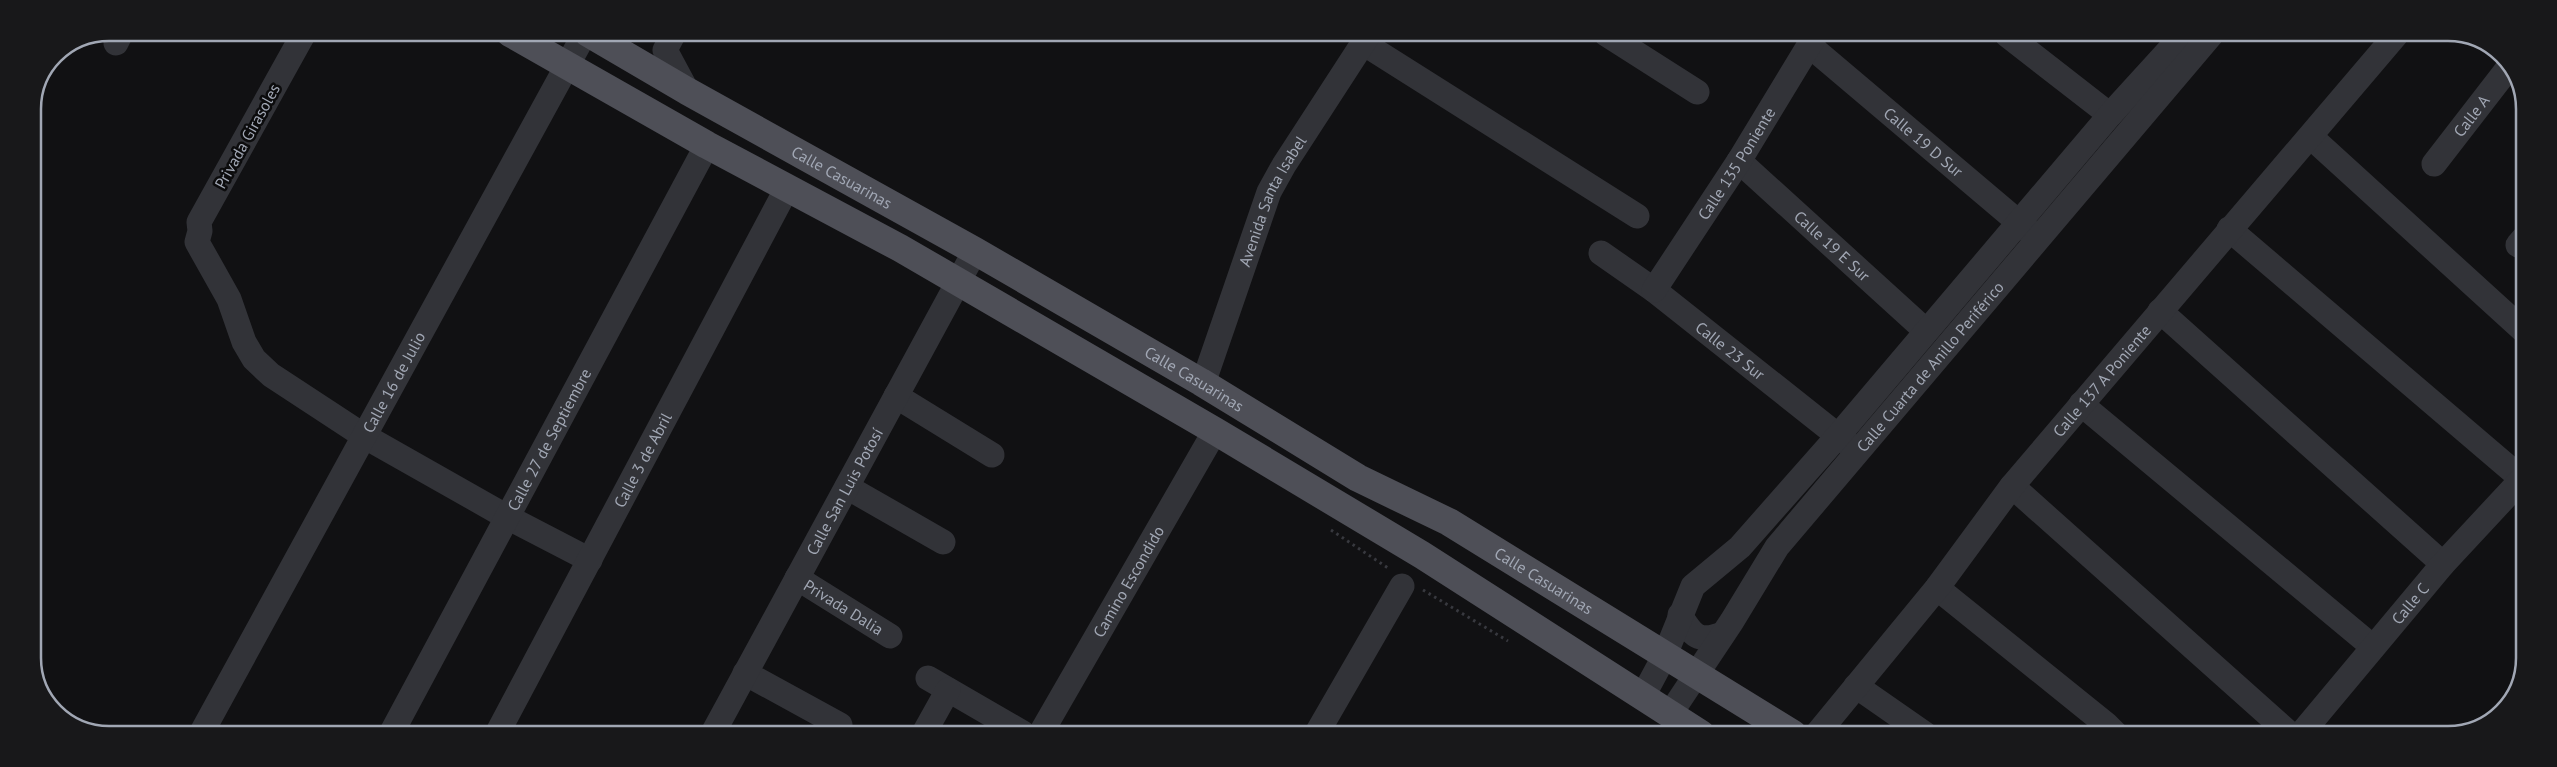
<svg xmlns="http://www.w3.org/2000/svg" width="2557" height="767" font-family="'PT Sans',sans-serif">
<rect width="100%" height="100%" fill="#111113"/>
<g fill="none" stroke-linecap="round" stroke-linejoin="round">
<g stroke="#38393f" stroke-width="3" stroke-dasharray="2.5 4" stroke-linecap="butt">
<path d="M1331 530 1388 568"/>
<path d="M1423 590 1508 641"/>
</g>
<g stroke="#323338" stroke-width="25">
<path d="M304 33 199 222 200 231 197 242 229 299 244 342 254 359 271 375 364 436 507 517 590 560"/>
<path d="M674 33 665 50 687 91"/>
<path d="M1606 34 1697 92"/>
<path d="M2007 35 2110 115"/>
<path d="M116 43 121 33"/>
<path d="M1363 43 1637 216"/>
<path id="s1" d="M1809 45 2030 232"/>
<path d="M2311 137 2523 330"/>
<path id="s2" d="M1739 161 1926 331"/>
<path id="s3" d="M2434 164 2509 67"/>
<path d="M2229 229 2522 479"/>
<path d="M2518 245 2524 238"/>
<path id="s4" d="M1601 253 1654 290 1852 447"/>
<path id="s5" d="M1654 290 1739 161 1816 34"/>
<path d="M2160 311 2443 564"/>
<path id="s6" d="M1201 382 1206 375 1269 192 1284 165 1369 34"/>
<path d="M896 396 992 455"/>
<path d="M2081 404 2373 647"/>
<path d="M2012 486 2290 734"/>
<path d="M847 487 943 542"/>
<path id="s7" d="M797 578 890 636"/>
<path d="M1937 588 2107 725 2116 734"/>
<path d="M1680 615C1693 636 1698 643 1723 634"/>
<path d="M745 673 840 725"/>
<path d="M928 678 1023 733"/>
<path d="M1856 686 1925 734"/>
<path d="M1643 696 1665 655 1693 586 1740 547 1838 436 2110 115 2183 35"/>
<path id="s8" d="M1670 714 1732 621 1777 547 2211 35"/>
<path id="s9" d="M202 732 585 33"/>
<path id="s10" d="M392 732 707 145"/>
<path id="s11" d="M498 732 787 188"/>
<path id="s12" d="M713 733 975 251"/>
<path d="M924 733 948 690"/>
<path id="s13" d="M1041 733 1215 431"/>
<path d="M1317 733 1402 586"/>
<path id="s14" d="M1817 734 1937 588 2012 486 2396 35"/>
<path id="s15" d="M2301 734 2443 564 2523 478"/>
</g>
<g stroke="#4e4f57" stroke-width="28">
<path d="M510 33 707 145 900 248 1215 431 1422 555 1701 734"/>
<path id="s16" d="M588 33 687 91 975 251 1201 382 1358 478 1449 522 1793 734"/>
</g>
</g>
<g text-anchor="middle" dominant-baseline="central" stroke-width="5" stroke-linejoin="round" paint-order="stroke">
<g font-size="16" fill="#a1a7b4" stroke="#0c0c0d">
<text stroke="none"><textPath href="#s3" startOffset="61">Calle A</textPath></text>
<text transform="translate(247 136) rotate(-61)">Privada Girasoles</text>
<text stroke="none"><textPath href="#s1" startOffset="150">Calle 19 D Sur</textPath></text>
<text stroke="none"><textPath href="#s5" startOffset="151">Calle 135 Poniente</textPath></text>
<text stroke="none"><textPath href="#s16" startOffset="292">Calle Casuarinas</textPath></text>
<text stroke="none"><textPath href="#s6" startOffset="195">Avenida Santa Isabel</textPath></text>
<text stroke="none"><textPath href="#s2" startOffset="126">Calle 19 E Sur</textPath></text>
<text stroke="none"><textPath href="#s4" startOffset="162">Calle 23 Sur</textPath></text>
<text stroke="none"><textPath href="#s8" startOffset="435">Calle Cuarta de Anillo Periférico</textPath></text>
<text stroke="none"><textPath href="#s16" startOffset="698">Calle Casuarinas</textPath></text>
<text stroke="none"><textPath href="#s14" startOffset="454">Calle 137 A Poniente</textPath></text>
<text stroke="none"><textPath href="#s9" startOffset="399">Calle 16 de Julio</textPath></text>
<text stroke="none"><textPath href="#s10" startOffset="332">Calle 27 de Septiembre</textPath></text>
<text stroke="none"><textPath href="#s11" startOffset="308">Calle 3 de Abril</textPath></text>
<text stroke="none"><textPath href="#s12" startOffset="275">Calle San Luis Potosí</textPath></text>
<text stroke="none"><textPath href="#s16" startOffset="1102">Calle Casuarinas</textPath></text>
<text stroke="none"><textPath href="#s13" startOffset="175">Camino Escondido</textPath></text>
<text stroke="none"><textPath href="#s15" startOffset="170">Calle C</textPath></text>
<text stroke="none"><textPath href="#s7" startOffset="55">Privada Dalia</textPath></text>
</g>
</g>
<path d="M0 0H2557V767H0ZM109 41H2448A68 68 0 0 1 2516 109V658A68 68 0 0 1 2448 726H109A68 68 0 0 1 41 658V109A68 68 0 0 1 109 41Z" fill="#18181a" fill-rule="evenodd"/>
<path fill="none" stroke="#a1a7b4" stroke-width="2.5" d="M109 41H2448A68 68 0 0 1 2516 109V658A68 68 0 0 1 2448 726H109A68 68 0 0 1 41 658V109A68 68 0 0 1 109 41Z"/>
</svg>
